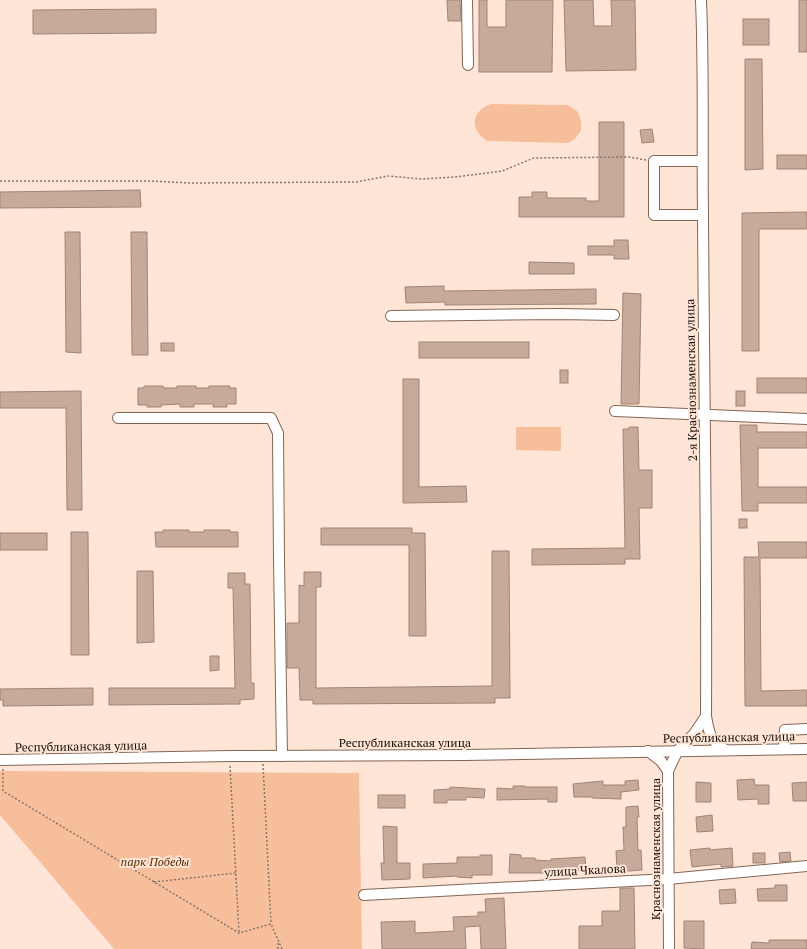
<svg xmlns="http://www.w3.org/2000/svg" width="807" height="949" font-family="'PT Serif',serif">
<rect width="100%" height="100%" fill="#fee5d6"/>
<g fill="#f7be9b">
<path d="M491 104 568 105 578 112 581 121V131L575 139 568 143 487 141C469 129 471 111 491 104Z"/>
<path d="M516 427H561V451L516 450Z"/>
<path d="M0 771 359 773 362 949H114L0 815Z"/>
</g>
<g fill="#c7aa99" stroke="#a18574">
<path d="M447 0H460L461 21H448Z"/>
<path d="M479 0H487V27H506V0H553L552 72H479Z"/>
<path d="M564 0H593L594 26H612L611 0H635L636 70 566 71Z"/>
<rect x="799" y="0" width="8" height="52"/>
<path d="M156 9V33L33 34V10Z"/>
<rect x="743" y="19" width="26" height="26"/>
<path d="M745 59H762L763 169 745 170Z"/>
<path d="M599 122H624V217H519V197H532V192H547V198H586V201H599Z"/>
<path d="M652 129 654 142 642 143 640 130Z"/>
<rect x="777" y="155" width="30" height="14"/>
<path d="M140 190 141 207 0 208V192Z"/>
<path d="M807 212V229H759V351H742V213Z"/>
<path d="M65 232H80L81 353 66 352Z"/>
<path d="M131 232H147L148 355H132Z"/>
<path d="M614 240H628L629 259H614V255H588V246H614Z"/>
<path d="M529 262 574 263V274H529Z"/>
<path d="M444 286V291L596 289V304L445 305V302L406 303 405 287Z"/>
<path d="M623 293 641 294 639 404H621Z"/>
<rect x="419" y="342" width="110" height="16"/>
<rect x="161" y="343" width="13" height="8"/>
<rect x="560" y="370" width="8" height="13"/>
<rect x="757" y="378" width="50" height="15"/>
<path d="M403 379H419V487L466 486 467 502 403 503Z"/>
<path d="M144 386H163V388H177V386H196V388H209V386H230L229 388H236V404H227V407H213V404H194V407H180V404L161 405V407H147V405H138V388H144Z"/>
<path d="M81 391 82 510H67L66 408H0V392Z"/>
<rect x="736" y="391" width="9" height="15"/>
<path d="M740 425H757V432H807V448H758V487H807V503H758V511H742Z"/>
<path d="M629 427H638L639 470H652V508H639L640 559H625V564L532 565V549L625 548 623 429H629Z"/>
<rect x="739" y="519" width="8" height="9"/>
<path d="M321 528H412V533H425L426 636H409V545H321Z"/>
<path d="M163 530H189V532H204V530H230V532H238V547H156L155 532H163Z"/>
<path d="M71 532H88L89 655H71Z"/>
<rect x="0" y="533" width="47" height="17"/>
<path d="M758 542H807V558H760L761 691 807 690V706H745L744 557H759Z"/>
<path d="M492 551H509L510 698H495V703L313 704V700H300L299 668H287V623H299V585L304 586V572H321V587H316V688L492 686Z"/>
<path d="M137 571H153L154 642 137 643Z"/>
<path d="M228 573H245V584H250L251 683H254V699L240 700V704L109 705V688H235L233 588H228Z"/>
<path d="M210 656H219V670L210 671Z"/>
<path d="M93 688V705L3 706V700H0V689Z"/>
<path d="M754 779 755 785H769V804H758V799L738 800 737 780Z"/>
<path d="M638 780 639 790 621 792V799L592 798V797H574L573 784 603 781V785H625V781Z"/>
<path d="M696 782 711 783V802H696Z"/>
<path d="M807 782V801H793L792 783Z"/>
<path d="M513 786H525V787H557V802H548V799L497 800V788L513 789Z"/>
<path d="M450 787 485 789 484 798 466 797V800H447V803H434V790L450 789Z"/>
<rect x="378" y="795" width="27" height="13"/>
<path d="M638 806 639 817H637L638 850H641L642 870 617 872 616 851 624 850 623 827H626V807Z"/>
<path d="M712 815 713 831 697 832 696 817Z"/>
<path d="M383 826 397 827V863H410V879L382 880 381 863H384Z"/>
<path d="M710 848V850L732 848 733 866 721 867V864L692 867 690 850Z"/>
<path d="M790 852 791 861 780 862 779 853Z"/>
<rect x="753" y="853" width="12" height="10"/>
<path d="M510 854 521 855V858H535V860L551 861V859L585 857 586 870 548 873H509Z"/>
<path d="M480 855H492V875H472V878L457 877V876L423 878V864L457 863V857H480Z"/>
<path d="M775 885H787V901H758L757 889 775 888Z"/>
<path d="M620 888H634L635 949H579V926H602V911H620Z"/>
<path d="M735 889 736 903 720 904 719 890Z"/>
<path d="M504 898 506 949H481L480 926 465 927 466 949H382L381 922 415 921V933L454 931 453 917 478 916V912H486L485 899Z"/>
<path d="M684 921H704V949L684 948Z"/>
<path d="M769 940H807V949H751L752 942 769 943Z"/>
</g>
<g fill="none" stroke-linecap="round" stroke-linejoin="round">
<g stroke="#816656" stroke-width="12">
<g id="minor">
<path d="M467 0 468 65"/>
<path d="M702 161H654V215H703"/>
<path d="M391 316 560 314 614 315"/>
<path d="M615 411 807 419"/>
<path d="M118 418H271L278 433 279 559 282 756"/>
<path d="M706 716C709 734 710 741 726 750"/>
<path d="M784 749 785 730 807 729"/>
<path d="M648 751 661 761 668 771"/>
<path d="M0 760 230 756 465 755 807 749"/>
<path d="M364 895 668 879 807 866"/>
<path d="M669 949 668 771 678 750 694 734 706 716C707 549 704 383 703 216 702 144 704 72 701 0"/>
</g>
</g>
<g stroke="#86756a" stroke-width="1.5" stroke-dasharray="2 2" stroke-linecap="butt">
<path d="M0 181H150L190 183 356 182 388 176 422 179 455 177 502 171 534 158 629 157 646 160"/>
<path d="M263 764 271 924"/>
<path d="M230 766 239 933"/>
<path d="M3 769V791L239 933 271 924 282 949"/>
<path d="M154 882 236 873"/>
<path d="M278 949V943"/>
</g>
<use href="#minor" stroke="#fff" stroke-width="10"/>
</g>
<g text-anchor="middle" dominant-baseline="central" stroke-width="4" stroke-linejoin="round" paint-order="stroke">
<g font-size="12" fill="#190f09" stroke="#fee5d6">
<text transform="translate(691 380) rotate(-91)">2-я Краснознаменская улица</text>
<text transform="translate(729 737) rotate(-1)">Республиканская улица</text>
<text x="405" y="742">Республиканская улица</text>
<text transform="translate(81 746) rotate(-1)">Республиканская улица</text>
<text transform="translate(655 849) rotate(-90)">Краснознаменская улица</text>
<text transform="translate(585 870) rotate(-3)">улица Чкалова</text>
</g>
<g font-size="12" font-style="italic" fill="#582904" stroke="#fee5d6">
<text x="155" y="861">парк Победы</text>
</g>
</g>
</svg>
